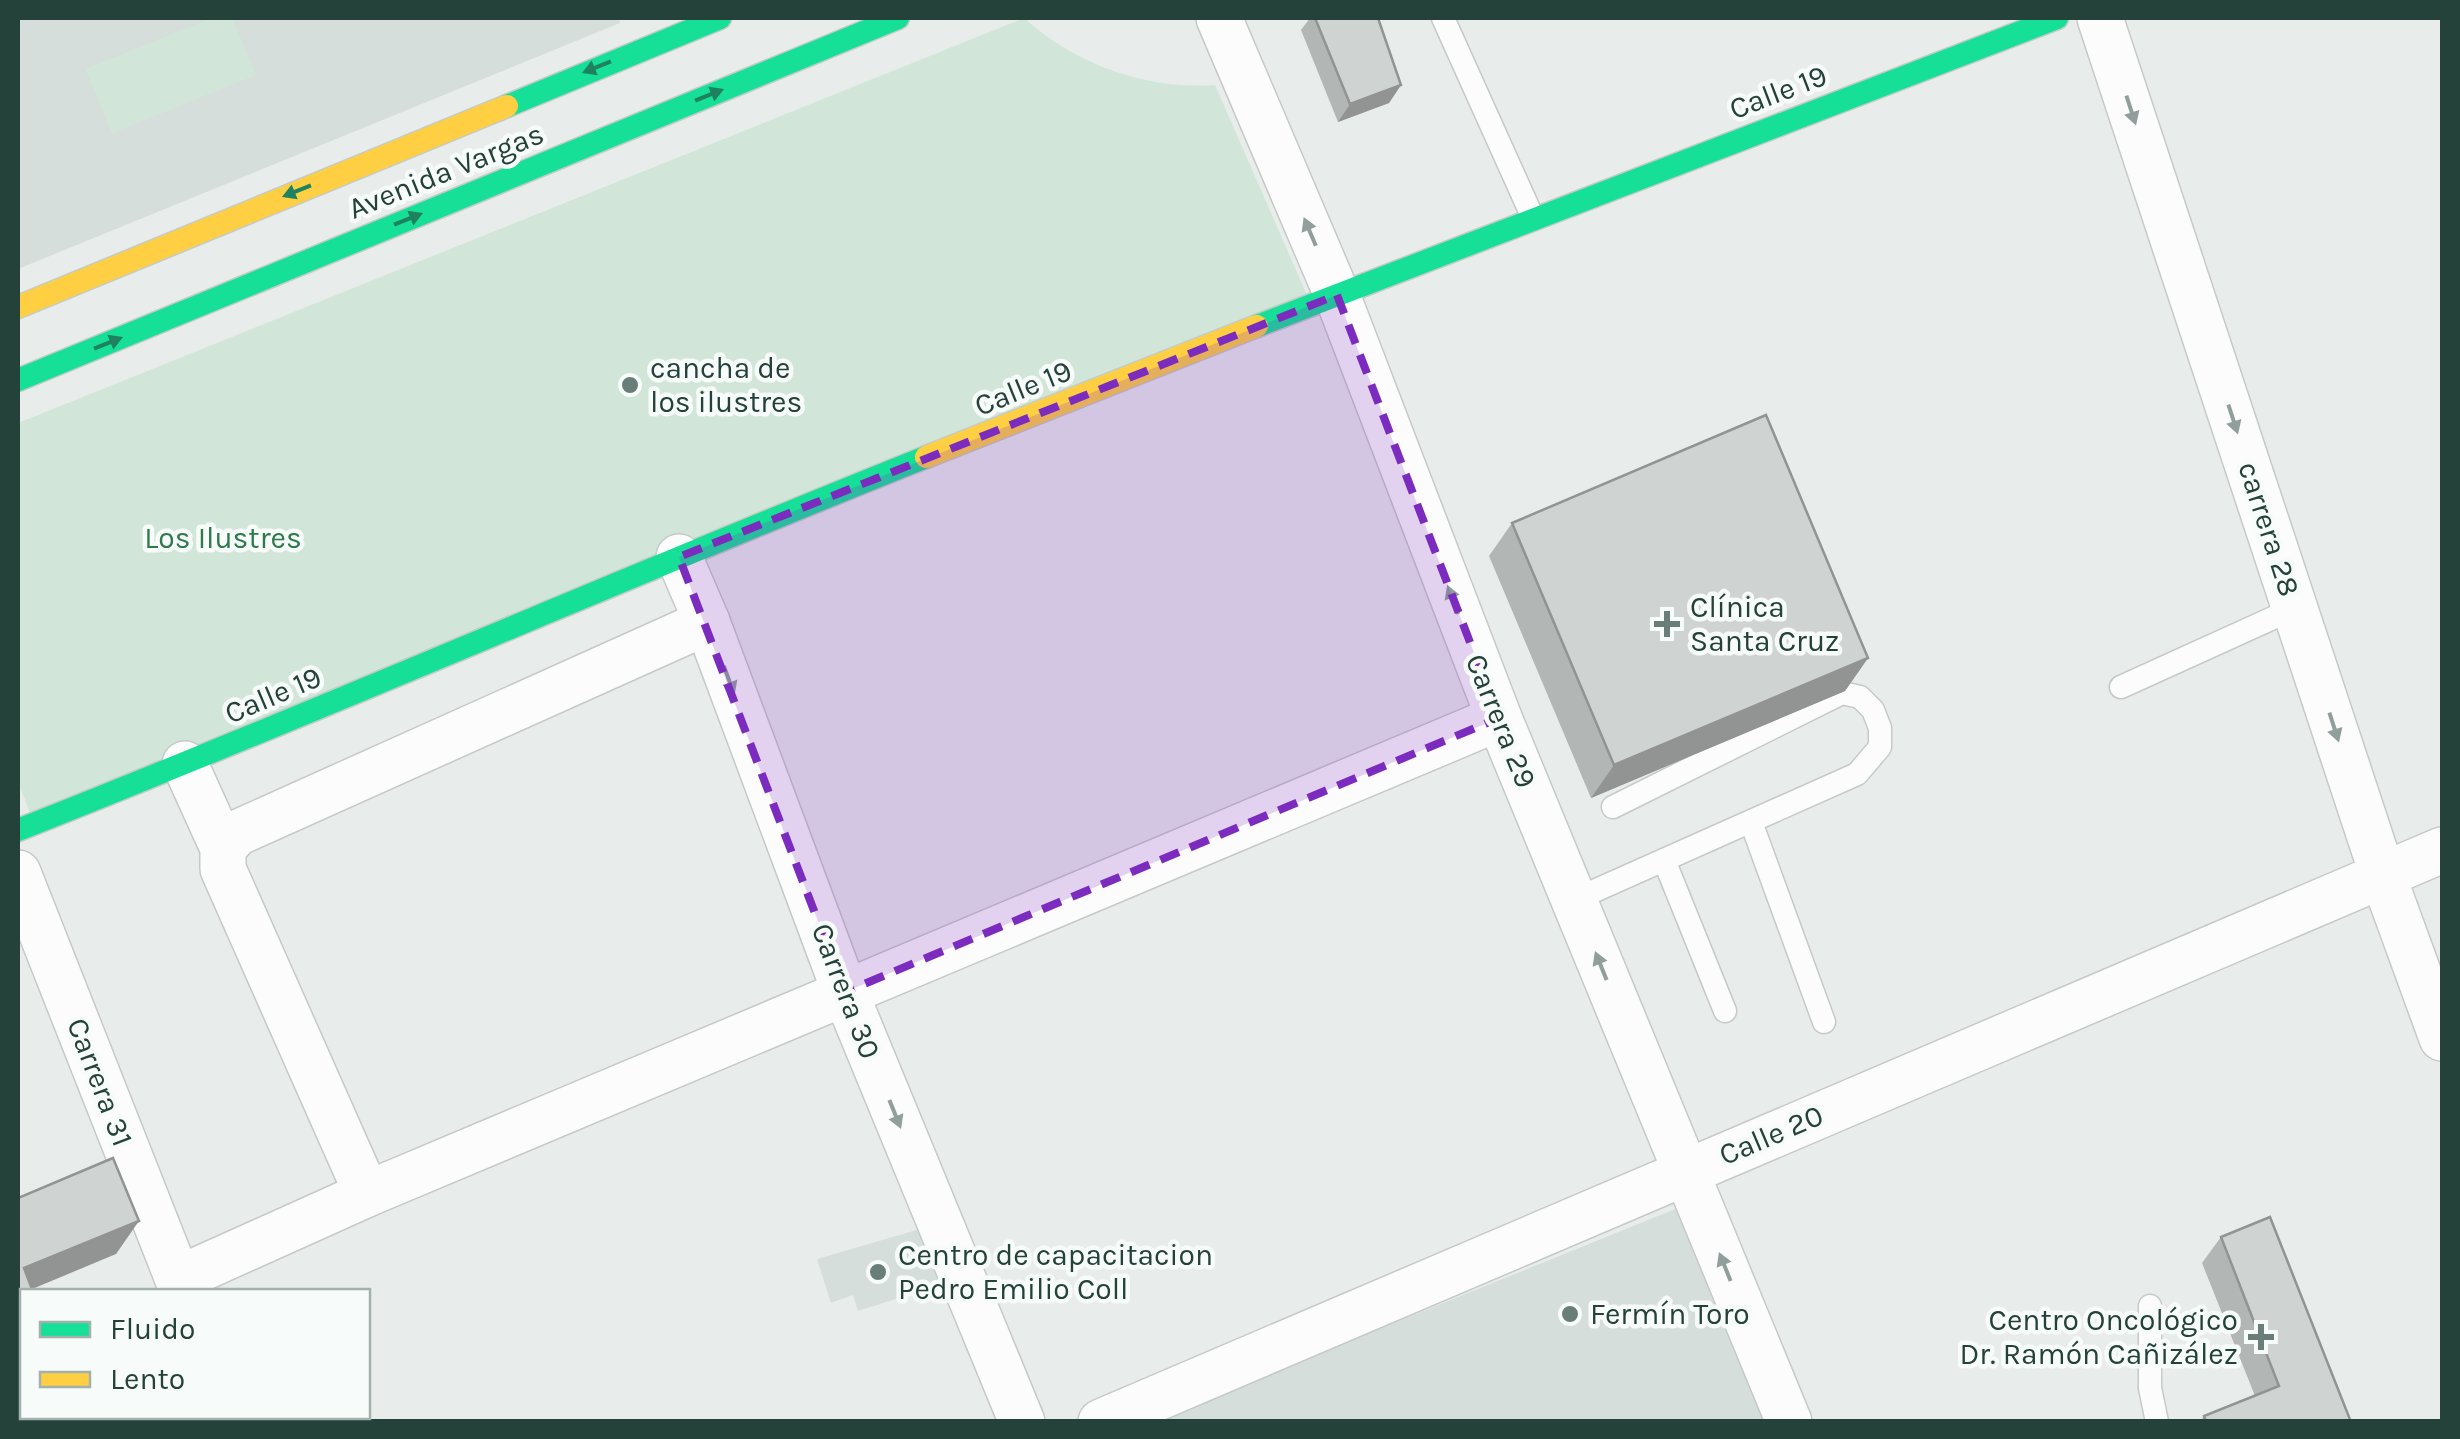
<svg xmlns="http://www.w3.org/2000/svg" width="2460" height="1439" font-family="Karla,sans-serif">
<rect width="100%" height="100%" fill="#e8edeb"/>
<g fill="#d6dedb">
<path d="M18 18H619L620 23 18 269Z"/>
<path d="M1680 1207 1772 1422H1150Z"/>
<path d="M920 1229 940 1285 858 1311 853 1295 831 1303 817 1259Z"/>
</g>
<g fill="#d1e6d8">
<path d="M212 18H232L256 75 112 133 86 69Z"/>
<path d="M1024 18C1075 64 1146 90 1215 85L1307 295 30 813 18 782V423Z"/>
</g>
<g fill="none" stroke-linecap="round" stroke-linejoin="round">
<g stroke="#c5cac8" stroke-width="25">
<g id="lane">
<path d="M1443 18 1533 218"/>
<path d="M2121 687 2295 608"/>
<path d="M1751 822 1824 1022"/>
<path d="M1664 860 1725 1011"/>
<path d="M1574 900 1857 774 1880 747V728L1873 710 1860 697 1842 693 1613 807"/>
<path d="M2150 1306V1388L2157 1422"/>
<path d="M96 1416 98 1422"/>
</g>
</g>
<g stroke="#c5cac8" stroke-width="48">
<g id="street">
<path d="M1219 18 1337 295 1499 718 1789 1422"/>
<path d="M2100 18 2383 876 2442 1038"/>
<path d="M679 557 707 622 845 992 1022 1422"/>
<path d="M185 764 223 848V869L367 1194"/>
<path d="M223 848 237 833 707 622"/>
<path d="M18 873 183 1292"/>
<path d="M178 1279 367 1194 1499 718"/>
<path d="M236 1416 238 1422"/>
<path d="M1101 1422 2442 850"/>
</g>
</g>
<g stroke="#c3cbc8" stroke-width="25">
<g id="fast">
<path d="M507 106 720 18"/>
<path d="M1257 326 2057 18"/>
<path d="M18 380 898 18"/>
<path d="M18 830C323 710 622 578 926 457"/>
</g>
</g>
<g stroke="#c3cbc8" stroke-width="25">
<g id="slow">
<path d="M18 307 507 106"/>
<path d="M926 457 1257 326"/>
</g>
</g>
<use href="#lane" stroke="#fcfcfc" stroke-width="22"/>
<use href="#street" stroke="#fcfcfc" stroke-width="45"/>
<use href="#fast" stroke="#16e098" stroke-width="22"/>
<use href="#slow" stroke="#ffcf43" stroke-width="22"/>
</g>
<g fill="#b2b6b5">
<path d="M1310 18H1378L1401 85 1389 103 1338 122 1301 30Z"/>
<path d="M1512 523 1868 658 1845 691 1591 798 1489 556Z"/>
<path d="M2221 1237 2351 1422H2200L2204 1416 2255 1396 2202 1263Z"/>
</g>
<g fill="#919493">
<path d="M1401 85 1389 103 1338 122 1350 104Z"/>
<path d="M1868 658 1845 691 1591 798 1614 765Z"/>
<path d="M139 1221 116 1254 25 1292 24 1268Z"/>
</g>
<g fill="#cfd4d2" stroke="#919493" stroke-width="2.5">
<path d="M1315 18H1378L1401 85 1350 104Z"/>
<path d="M1766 415 1868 658 1614 765 1512 523Z"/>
<path d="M113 1158 139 1221 24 1268 33 1292H22V1416H85L87 1422H18V1198Z"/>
<path d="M2270 1217 2351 1422H2206L2204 1416 2279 1386 2221 1237Z"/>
</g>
<defs><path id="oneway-solid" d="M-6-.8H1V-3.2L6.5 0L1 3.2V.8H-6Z" transform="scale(2.5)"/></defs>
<g fill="#1e8160">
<use href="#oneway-solid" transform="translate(597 67) rotate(158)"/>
<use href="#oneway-solid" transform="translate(709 95) rotate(-22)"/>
<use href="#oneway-solid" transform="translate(297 191) rotate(158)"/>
<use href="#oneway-solid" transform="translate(408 219) rotate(-22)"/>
<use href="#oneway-solid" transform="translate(108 343) rotate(-22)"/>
</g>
<g fill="#909f9b">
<use href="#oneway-solid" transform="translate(2131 110) rotate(72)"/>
<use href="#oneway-solid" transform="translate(1310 232) rotate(-113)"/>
<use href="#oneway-solid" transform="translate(2233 419) rotate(72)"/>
<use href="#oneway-solid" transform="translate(1453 600) rotate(-111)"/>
<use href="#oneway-solid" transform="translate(729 680) rotate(70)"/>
<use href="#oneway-solid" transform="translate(2334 727) rotate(72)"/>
<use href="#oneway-solid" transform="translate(1601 966) rotate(-112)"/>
<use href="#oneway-solid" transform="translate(895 1114) rotate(68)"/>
<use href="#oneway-solid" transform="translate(1725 1267) rotate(-112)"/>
</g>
<path fill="#7b2cbf" fill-opacity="0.2" stroke="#7b2cbf" stroke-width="8" stroke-dasharray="20 12" stroke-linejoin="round" d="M1337 295 1499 718 845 992 679 557Z"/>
<g fill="#697e78" stroke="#f7fbf9" stroke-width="4">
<circle cx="630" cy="385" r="10"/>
<path d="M1662 609h10v10h10v10h-10v10h-10v-10h-10v-10h10z"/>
<circle cx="878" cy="1272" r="10"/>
<circle cx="1570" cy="1314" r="10"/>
<path d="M2256 1322h10v10h10v10h-10v10h-10v-10h-10v-10h10z"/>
</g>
<g text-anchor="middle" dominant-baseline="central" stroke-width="9" stroke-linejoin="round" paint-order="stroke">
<g font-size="30" fill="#24423a" stroke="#f7fbf9">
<text transform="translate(1778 92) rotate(-21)">Calle 19</text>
<text transform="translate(446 171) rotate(-22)">Avenida Vargas</text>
<text transform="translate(1023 388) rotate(-22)">Calle 19</text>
<text transform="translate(2269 529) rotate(72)">carrera 28</text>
<text transform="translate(273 695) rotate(-23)">Calle 19</text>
<text transform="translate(1501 721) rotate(68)">Carrera 29</text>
<text transform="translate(846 991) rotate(69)">Carrera 30</text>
<text transform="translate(100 1082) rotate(69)">Carrera 31</text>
<text transform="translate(1771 1135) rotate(-23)">Calle 20</text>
</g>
<g font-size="30" fill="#24423a" stroke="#f7fbf9" text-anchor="start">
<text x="650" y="368">cancha de<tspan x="650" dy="34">los ilustres</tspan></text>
<text x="1690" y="607">Clínica<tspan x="1690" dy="34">Santa Cruz</tspan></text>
<text x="898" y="1255">Centro de capacitacion<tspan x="898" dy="34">Pedro Emilio Coll</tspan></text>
<text x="1590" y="1314">Fermín Toro</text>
<text x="2238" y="1320" text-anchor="end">Centro Oncológico<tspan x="2238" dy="34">Dr. Ramón Cañizález</tspan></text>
</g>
<g font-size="30" fill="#2d7a4b" stroke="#f7fbf9">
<text x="223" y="538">Los Ilustres</text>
</g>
</g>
<rect width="2460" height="1439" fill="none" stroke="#24423a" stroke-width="40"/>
<rect x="20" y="1289" width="350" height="130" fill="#f7fbf9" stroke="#a3b1ad" stroke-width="2.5"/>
<rect x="40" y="1322" width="50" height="15" fill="#16e098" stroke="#a3b1ad" stroke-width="2.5"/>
<text x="110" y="1339" font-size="30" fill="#24423a">Fluido</text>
<rect x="40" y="1372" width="50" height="15" fill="#ffcf43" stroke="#a3b1ad" stroke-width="2.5"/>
<text x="110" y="1389" font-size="30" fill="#24423a">Lento</text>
</svg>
